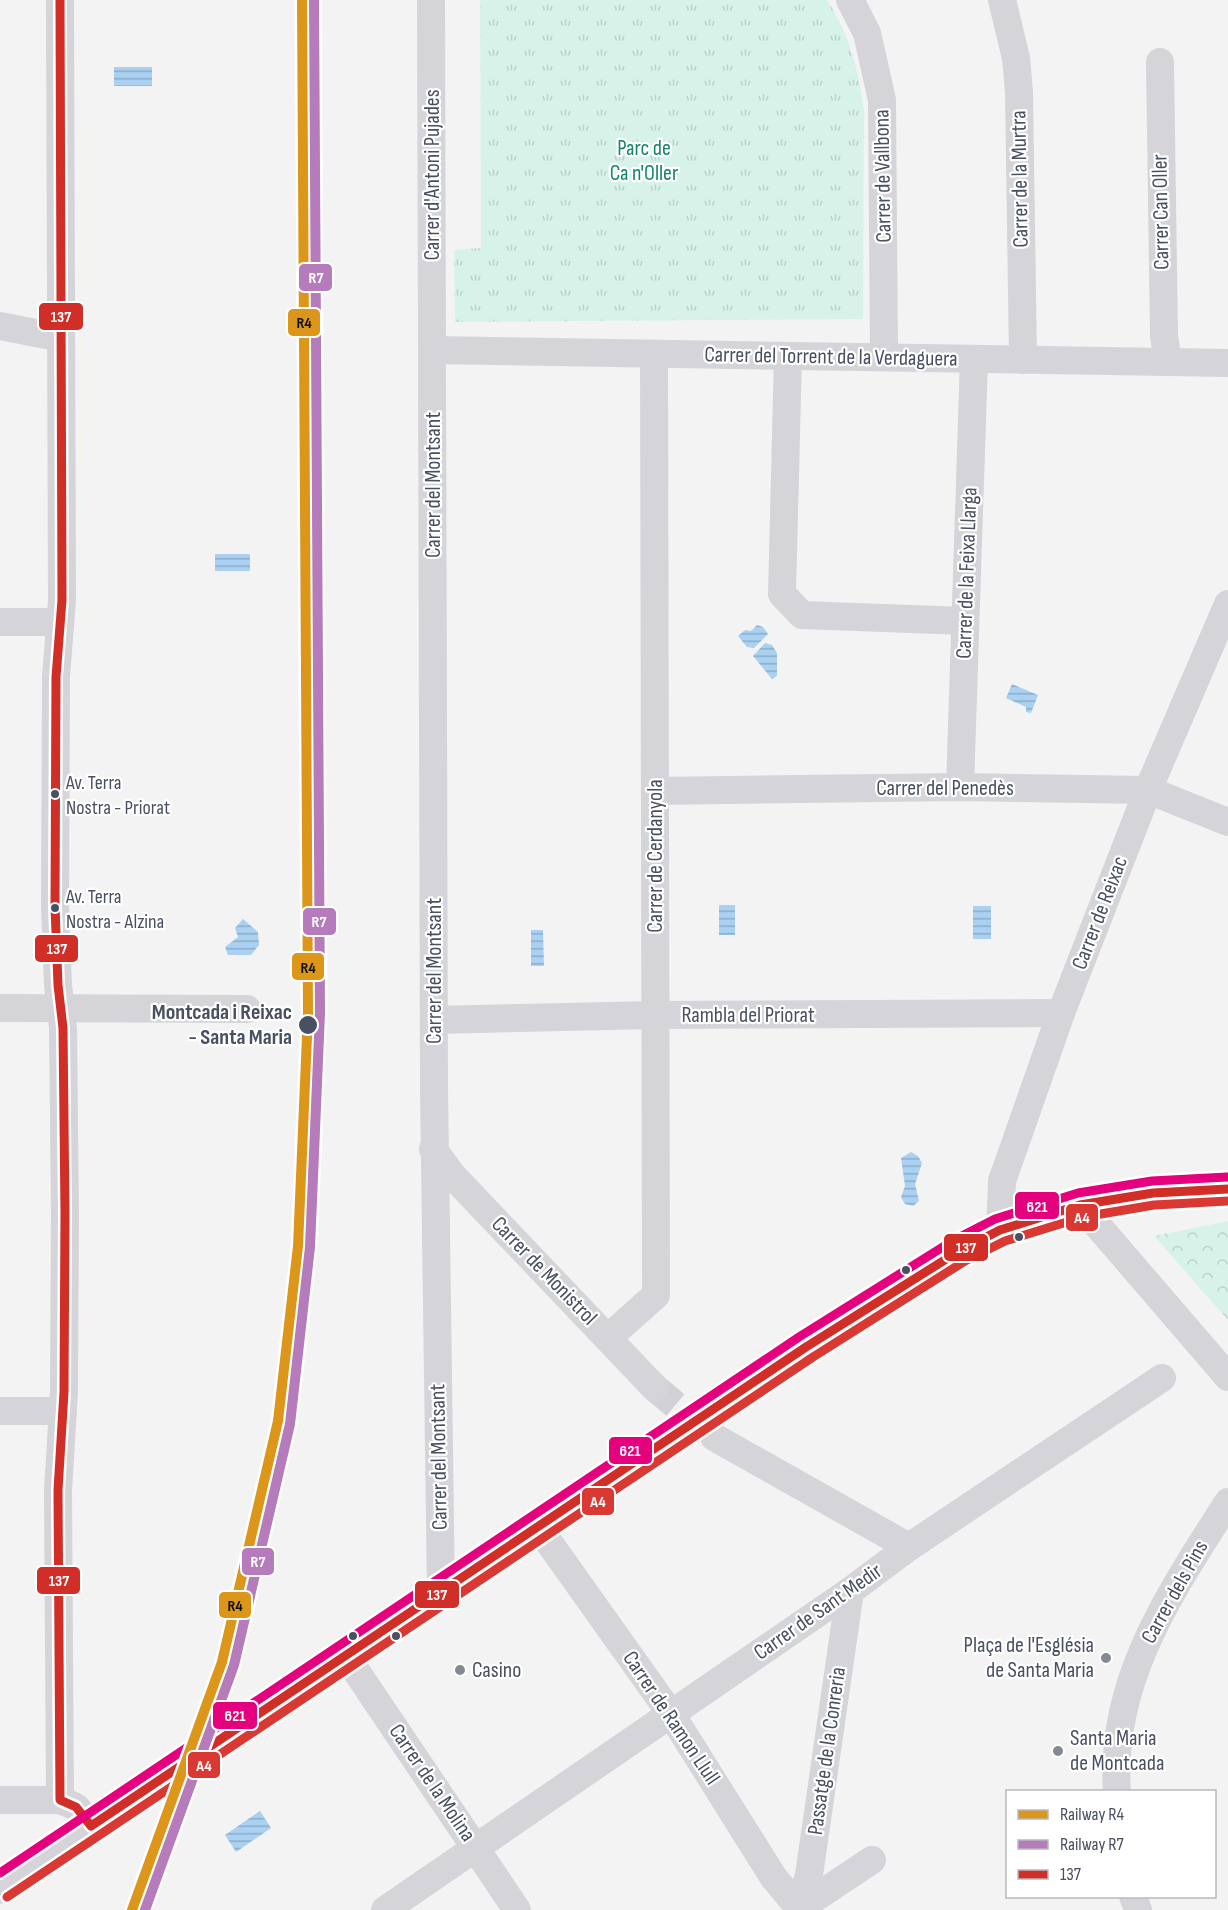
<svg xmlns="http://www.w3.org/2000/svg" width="1228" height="1910" font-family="'Sofia Sans Condensed',sans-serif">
<defs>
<pattern id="forest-crowns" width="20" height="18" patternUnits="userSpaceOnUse" patternTransform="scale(1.5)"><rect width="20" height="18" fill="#d7f3e9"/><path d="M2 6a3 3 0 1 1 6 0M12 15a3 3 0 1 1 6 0" fill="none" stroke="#bad2ca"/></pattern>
<pattern id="park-tufts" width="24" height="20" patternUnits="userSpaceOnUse" patternTransform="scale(1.5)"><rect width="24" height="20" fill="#d7f3e9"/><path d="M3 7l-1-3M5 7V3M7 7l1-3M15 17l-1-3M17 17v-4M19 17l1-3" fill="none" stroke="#bad2ca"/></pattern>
<pattern id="water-rules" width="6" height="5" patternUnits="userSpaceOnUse" patternTransform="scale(1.5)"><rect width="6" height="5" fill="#aad1f2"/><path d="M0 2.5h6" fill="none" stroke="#8cacc7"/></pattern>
</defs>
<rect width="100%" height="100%" fill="#f4f3f3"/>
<path fill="url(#forest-crowns)" d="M1228 1221V1320L1154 1236Z"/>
<path fill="url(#park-tufts)" d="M480 0H827C849 33 860 73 864 112L863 319 455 322 454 250 481 248Z"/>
<g fill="url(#water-rules)">
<rect x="114" y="67" width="38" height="19"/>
<rect x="215" y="554" width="35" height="17"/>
<path d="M757 625 763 627 768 634 754 648 747 647 738 636 745 630 751 631Z"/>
<path d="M765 643 772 645 777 653V676L772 679 753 656Z"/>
<path d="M1012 684 1038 695 1031 713 1026 712V707L1006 698Z"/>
<rect x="719" y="905" width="16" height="30"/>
<rect x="973" y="906" width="18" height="33"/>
<path d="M243 919 258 932 259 945 251 955H228L225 947 238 937 235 928Z"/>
<path d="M531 930H543L544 966H531Z"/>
<path d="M911 1152 918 1156 922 1163 915 1184 919 1201 913 1206 905 1204 901 1197 905 1186 901 1158Z"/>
<path d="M260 1811 271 1828 236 1852 225 1835Z"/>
</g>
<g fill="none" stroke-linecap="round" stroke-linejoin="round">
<path stroke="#d2d2d6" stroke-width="28" stroke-dasharray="28 14" stroke-linecap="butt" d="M654 1387 710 1434"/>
<g stroke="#d5d5d9" stroke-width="28">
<path d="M60 0 62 600 56 677 55 906 58 985 63 1028 65 1213 64 1392 58 1490 60 1800 76 1807 91 1826"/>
<path d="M431 0 434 1087 441 1593"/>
<path d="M850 0 867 33 882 100 884 357"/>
<path d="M1002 0 1016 58 1019 92 1023 360"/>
<path d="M1160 62 1164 336 1168 362"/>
<path d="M0 326 61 338"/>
<path d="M433 350 1228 363"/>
<path d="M788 356 782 594 802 615 965 621"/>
<path d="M0 622H60"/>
<path d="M960 787 974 359"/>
<path d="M655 791 960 787 1148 790 1228 822"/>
<path d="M0 1008 247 1009"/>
<path d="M435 1020 655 1015 1061 1013"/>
<path d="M433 1149 453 1176 654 1387"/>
<path d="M1080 1205 1228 1377"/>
<path d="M1000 1230 1002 1181 1061 1013 1148 790 1228 604"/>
<path d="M608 1338 656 1295 654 354"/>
<path d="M0 1411H63"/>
<path d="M714 1437 909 1547"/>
<path d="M538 1527 671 1714 774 1878 801 1910"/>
<path d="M346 1656 517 1910"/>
<path d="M1117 1792C1109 1680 1171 1592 1228 1502"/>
<path d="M0 1800H60"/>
<path d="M1133 1896 1138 1910"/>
<path d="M800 1908 872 1860"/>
<path d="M385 1910 850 1591 909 1547 1162 1378"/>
<path d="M799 1910 809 1875 850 1591"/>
</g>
<path stroke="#d4d4d9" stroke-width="33" d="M0 1887 806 1347 959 1251 1000 1230 1080 1205 1153 1193 1228 1189"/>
<g stroke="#fff" stroke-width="14">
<path id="bus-1" d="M60 0 62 600 56 677 55 906 58 985 63 1028 65 1213 64 1392 58 1490 60 1800 76 1807 91 1826 806 1347 959 1251 1000 1230 1080 1205 1153 1193 1228 1189"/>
</g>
<g stroke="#fff" stroke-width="14">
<path id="bus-2" d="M7 1897 813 1357 965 1261 1005 1241 1083 1217 1154 1205 1228 1201"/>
</g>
<g stroke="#fff" stroke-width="14">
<path id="bus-3" d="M0 1873 799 1337 954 1240 995 1219 1078 1193 1152 1181 1227 1177"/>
</g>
<use href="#bus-1" stroke="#d02e26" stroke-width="9"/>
<use href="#bus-2" stroke="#da3832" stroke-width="9"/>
<use href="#bus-3" stroke="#e5007d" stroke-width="9"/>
<g stroke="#fff" stroke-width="15">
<path id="rail-1" d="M132 1910 222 1662 278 1421 298 1246 308 1013 302 0"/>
</g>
<g stroke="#fff" stroke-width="15">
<path id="rail-2" d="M145 1910 234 1665 290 1424 310 1247 320 1013 314 0"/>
</g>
<use href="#rail-1" stroke="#dc971a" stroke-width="10"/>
<use href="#rail-2" stroke="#b57bba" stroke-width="10"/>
</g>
<g fill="#495061" stroke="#fff" stroke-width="2">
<circle cx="55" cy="794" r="5"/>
<circle cx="55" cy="908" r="5"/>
<circle cx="308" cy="1025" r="10"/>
<circle cx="1019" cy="1237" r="5"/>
<circle cx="906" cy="1270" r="5"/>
<circle cx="353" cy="1636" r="5"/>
<circle cx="396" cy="1636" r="5"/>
</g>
<g fill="#858994" stroke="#fff" stroke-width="2">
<circle cx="1106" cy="1658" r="6"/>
<circle cx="460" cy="1670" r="6"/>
<circle cx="1058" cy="1751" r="6"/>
</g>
<g text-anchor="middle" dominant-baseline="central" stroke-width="4.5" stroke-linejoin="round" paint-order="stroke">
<g font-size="20" fill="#495061" stroke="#fff" text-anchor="start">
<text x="66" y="783">Av. Terra<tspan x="66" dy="25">Nostra - Priorat</tspan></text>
<text x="66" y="897">Av. Terra<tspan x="66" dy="25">Nostra - Alzina</tspan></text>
</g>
<g font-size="22" fill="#128467" stroke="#fff">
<text x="644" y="148">Parc de<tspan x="644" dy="25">Ca n'Oller</tspan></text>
</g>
<g font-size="22" fill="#495061" stroke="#fff">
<text transform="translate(432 175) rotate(-90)">Carrer d'Antoni Pujades</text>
<text transform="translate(883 176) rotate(-91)">Carrer de Vallbona</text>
<text transform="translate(1020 179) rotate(-91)">Carrer de la Murtra</text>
<text transform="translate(1161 212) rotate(-91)">Carrer Can Oller</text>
<text transform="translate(831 357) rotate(1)">Carrer del Torrent de la Verdaguera</text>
<text transform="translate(433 485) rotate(-90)">Carrer del Montsant</text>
<text transform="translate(967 573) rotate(-88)">Carrer de la Feixa Llarga</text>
<text x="945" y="788">Carrer del Penedès</text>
<text transform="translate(655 856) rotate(-90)">Carrer de Cerdanyola</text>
<text transform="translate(1100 913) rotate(-69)">Carrer de Reixac</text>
<text transform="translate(434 971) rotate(-90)">Carrer del Montsant</text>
<text x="748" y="1015">Rambla del Priorat</text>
<text transform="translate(544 1271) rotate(46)">Carrer de Monistrol</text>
<text transform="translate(439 1457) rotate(-91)">Carrer del Montsant</text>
<text transform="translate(1175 1592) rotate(-61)">Carrer dels Pins</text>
<text transform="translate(818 1612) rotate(-35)">Carrer de Sant Medir</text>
<text transform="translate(671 1718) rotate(56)">Carrer de Ramon Llull</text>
<text transform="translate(827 1751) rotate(-82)">Passatge de la Conreria</text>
<text transform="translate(432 1783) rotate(56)">Carrer de la Molina</text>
</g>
<g font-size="22" font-weight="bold" fill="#495061" stroke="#fff" text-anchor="end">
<text x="292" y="1012">Montcada i Reixac<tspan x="292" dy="25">- Santa Maria</tspan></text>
</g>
<g font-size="22" fill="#495061" stroke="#fff" text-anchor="start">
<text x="1094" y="1645" text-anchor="end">Plaça de l'Església<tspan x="1094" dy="25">de Santa Maria</tspan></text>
<text x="472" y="1670">Casino</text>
<text x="1070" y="1738">Santa Maria<tspan x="1070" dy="25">de Montcada</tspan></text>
</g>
</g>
<g stroke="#fff" stroke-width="2">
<rect x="298" y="263" width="35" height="29" rx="6" fill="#b57bba"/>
<rect x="38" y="302" width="46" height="29" rx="6" fill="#d02e26"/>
<rect x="287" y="308" width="34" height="29" rx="6" fill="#dc971a"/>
<rect x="302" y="907" width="35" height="29" rx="6" fill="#b57bba"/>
<rect x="34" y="934" width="45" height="29" rx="6" fill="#d02e26"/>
<rect x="291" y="952" width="34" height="29" rx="6" fill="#dc971a"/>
<rect x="1014" y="1191" width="46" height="29" rx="6" fill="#e5007d"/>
<rect x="1065" y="1203" width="34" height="29" rx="6" fill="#da3832"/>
<rect x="943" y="1233" width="46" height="29" rx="6" fill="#d02e26"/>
<rect x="608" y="1436" width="45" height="29" rx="6" fill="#e5007d"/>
<rect x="581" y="1487" width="34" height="29" rx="6" fill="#da3832"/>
<rect x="241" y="1547" width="34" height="29" rx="6" fill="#b57bba"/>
<rect x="36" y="1566" width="45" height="29" rx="6" fill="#d02e26"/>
<rect x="414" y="1580" width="46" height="29" rx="6" fill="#d02e26"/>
<rect x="218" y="1591" width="34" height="28" rx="6" fill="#dc971a"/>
<rect x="212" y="1701" width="46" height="29" rx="6" fill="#e5007d"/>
<rect x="187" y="1751" width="34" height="28" rx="6" fill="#da3832"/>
</g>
<g font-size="16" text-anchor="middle" font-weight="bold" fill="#fff">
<text x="316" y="283">R7</text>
<text x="61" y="322">137</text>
<text x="319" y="927">R7</text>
<text x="57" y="954">137</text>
<text x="1037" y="1212">621</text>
<text x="1082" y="1223">A4</text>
<text x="966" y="1253">137</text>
<text x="630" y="1456">621</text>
<text x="598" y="1507">A4</text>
<text x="258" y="1567">R7</text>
<text x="59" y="1586">137</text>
<text x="437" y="1600">137</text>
<text x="235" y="1721">621</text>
<text x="204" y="1771">A4</text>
</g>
<g font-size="16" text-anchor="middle" font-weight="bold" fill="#111">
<text x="304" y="328">R4</text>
<text x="308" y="973">R4</text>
<text x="235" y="1611">R4</text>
</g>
<rect x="1006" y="1790" width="210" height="108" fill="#ffffff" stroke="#b6b9c0" stroke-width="1.5"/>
<rect x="1018" y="1810" width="30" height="9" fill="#dc971a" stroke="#b6b9c0" stroke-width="1.5"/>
<text x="1060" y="1820" font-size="18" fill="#495061">Railway R4</text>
<rect x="1018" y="1840" width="30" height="9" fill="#b57bba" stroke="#b6b9c0" stroke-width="1.5"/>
<text x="1060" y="1850" font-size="18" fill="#495061">Railway R7</text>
<rect x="1018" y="1870" width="30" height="9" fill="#d02e26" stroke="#b6b9c0" stroke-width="1.5"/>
<text x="1060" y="1880" font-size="18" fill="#495061">137</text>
</svg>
